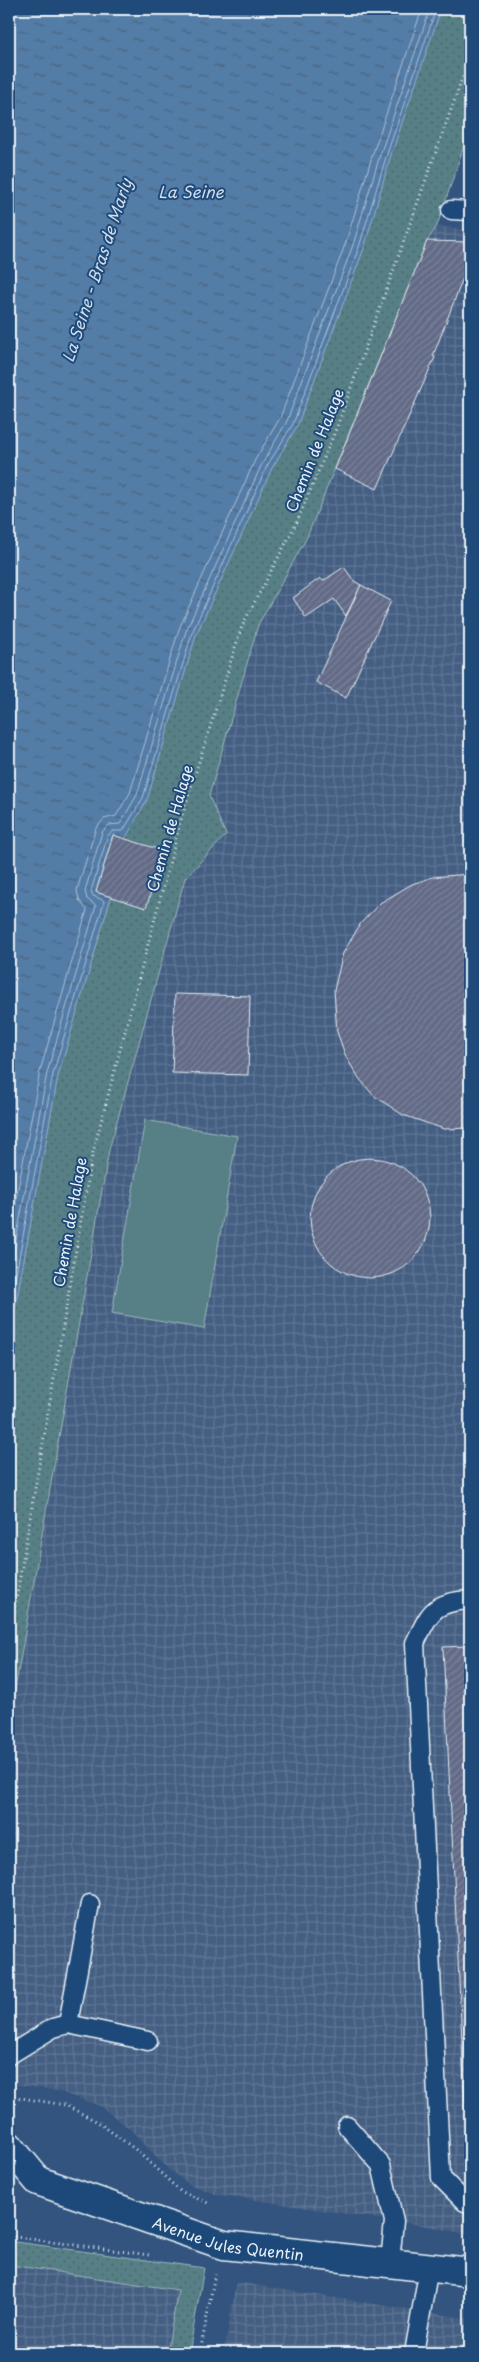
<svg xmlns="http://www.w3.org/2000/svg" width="479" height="2362" font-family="'Playpen Sans',sans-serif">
<defs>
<pattern id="industrial-grid" width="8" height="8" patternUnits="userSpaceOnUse" patternTransform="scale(1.25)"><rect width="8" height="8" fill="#445e83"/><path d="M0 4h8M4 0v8" fill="none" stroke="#5f7695"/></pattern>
<pattern id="green-dots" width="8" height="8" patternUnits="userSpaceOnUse" patternTransform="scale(1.25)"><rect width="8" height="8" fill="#567f86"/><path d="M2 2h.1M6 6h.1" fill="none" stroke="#4f666b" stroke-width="1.8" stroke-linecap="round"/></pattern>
<pattern id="water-ripples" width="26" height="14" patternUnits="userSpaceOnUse" patternTransform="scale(1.25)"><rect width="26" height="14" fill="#527ba6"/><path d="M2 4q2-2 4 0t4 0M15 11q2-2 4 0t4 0" fill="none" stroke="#4d647d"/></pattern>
<pattern id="building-hatch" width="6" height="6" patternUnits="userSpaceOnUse" patternTransform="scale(1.25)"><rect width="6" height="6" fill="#636b87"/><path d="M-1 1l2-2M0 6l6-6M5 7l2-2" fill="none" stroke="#798199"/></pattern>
</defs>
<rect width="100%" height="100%" fill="#33547e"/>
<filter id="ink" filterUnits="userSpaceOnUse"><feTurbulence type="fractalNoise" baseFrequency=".02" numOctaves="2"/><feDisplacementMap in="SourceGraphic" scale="10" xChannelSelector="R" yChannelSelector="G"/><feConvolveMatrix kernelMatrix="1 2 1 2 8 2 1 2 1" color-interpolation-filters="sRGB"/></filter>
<g filter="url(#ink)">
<g fill="url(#industrial-grid)">
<path d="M437 226 470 230V2235L427 2226 215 2194 189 2184 169 2170 130 2129 100 2106 57 2091 9 2083V1724L109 1150 185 878 226 835 209 796 258 625 307 537 427 241Z"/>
<path d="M9 2264 179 2290 167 2353H9Z"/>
<path d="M236 2282 470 2319V2353H224Z"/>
</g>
<g fill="url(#green-dots)" stroke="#9fb8bf">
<path d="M441 9H470V128L437 226 427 241 307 537 258 625 209 796 226 835 185 878 109 1150 9 1724V1340L58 1076 111 897 96 892 113 835 147 800 196 635 272 468 297 426 364 248 390 158Z"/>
<path d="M9 2241 204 2268 189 2353H167L178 2290 10 2265Z"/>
</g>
<path fill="#567f86" stroke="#9fb8bf" d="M145 1120 237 1136 204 1329 112 1313Z"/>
<path fill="url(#water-ripples)" stroke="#8eaac7" d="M9 9H441L390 158 364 248 297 426 272 468 196 635 147 800 125 839 113 835 96 892 111 897 58 1076 9 1340Z"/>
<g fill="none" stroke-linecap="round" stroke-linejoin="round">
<g stroke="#acc2d7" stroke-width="1">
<path d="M9 1237 40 1071 87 910 79 900 77 890 96 828 104 819 116 816 130 793 179 629 255 460 280 418 346 242 373 153 422 9"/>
<path d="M9 1278 47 1073 96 906 87 899 85 891 102 832 109 825 120 824 137 795 186 631 262 464 287 421 353 245 380 155 430 9"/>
<path d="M9 1312 53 1074 104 902 103 900 93 896 91 891 108 835 113 831H123L143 798 192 633 267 466 293 424 359 247 386 157 436 9"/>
</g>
</g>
<g fill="url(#building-hatch)" stroke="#e8f1f8">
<path d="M427 241 470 242V260L433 356 435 357 377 489 335 469Z"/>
<path d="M344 567 354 581 361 585 346 616 334 599 306 618 293 598 320 578 323 581Z"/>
<path d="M361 585 391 601 346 698 316 682Z"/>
<path d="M113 835 164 851 146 908 96 892Z"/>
<path d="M470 874V1128L444 1129 403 1115 373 1095 358 1077 346 1057 337 1032 334 990 343 953 361 923 380 903 412 884 433 877Z"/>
<path d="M175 994 250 996 248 1075 172 1073Z"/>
<circle cx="370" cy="1218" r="60"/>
<path d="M470 1646V2168H468L443 1647Z"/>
</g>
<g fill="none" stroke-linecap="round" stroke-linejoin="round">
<g stroke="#e8f1f8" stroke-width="21">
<g id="service">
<path d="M451 210 470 211"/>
<path d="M470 1600C433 1602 430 1612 415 1643L441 2178 465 2202 470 2204"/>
<path d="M68 2024 90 1904"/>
<path d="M9 2055 53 2028 68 2024 148 2041"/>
<path d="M347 2126 381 2165 394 2221 390 2262"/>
<path d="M414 2353 429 2267"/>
</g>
</g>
<g stroke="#e8f1f8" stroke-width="31">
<g id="minor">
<path id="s1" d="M9 2146 38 2181 224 2245 470 2272"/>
</g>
</g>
<g stroke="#e8f1f8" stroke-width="3" stroke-dasharray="1 4" stroke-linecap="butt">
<path d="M9 1641 92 1156 182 816 242 626 297 522 338 424 470 57"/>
<path d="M9 2096 65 2105 98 2122 136 2150 180 2191 210 2204"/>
<path d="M9 2236 149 2255"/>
<path d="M200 2353 215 2274"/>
</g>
<use href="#service" stroke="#1f4a7a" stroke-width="18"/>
<use href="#minor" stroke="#1f4a7a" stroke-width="28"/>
</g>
</g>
<g text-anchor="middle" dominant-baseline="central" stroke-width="4" stroke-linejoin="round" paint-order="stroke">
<g font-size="15" fill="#e8f1f8" stroke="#1f4a7a">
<text transform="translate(314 450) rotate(-68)">Chemin de Halage</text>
<text transform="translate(169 828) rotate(-74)">Chemin de Halage</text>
<text transform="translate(69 1222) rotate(-80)">Chemin de Halage</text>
<text stroke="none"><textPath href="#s1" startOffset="245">Avenue Jules Quentin</textPath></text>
</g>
<g font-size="16" font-style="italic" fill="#d2dfec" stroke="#1f4a7a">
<text x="191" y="191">La Seine</text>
<text transform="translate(96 270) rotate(-72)">La Seine - Bras de Marly</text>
</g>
</g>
<rect width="479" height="2362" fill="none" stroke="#1f4a7a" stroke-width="30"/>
<rect x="15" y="15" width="449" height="2332" fill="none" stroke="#e8f1f8" stroke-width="2" filter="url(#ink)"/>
</svg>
